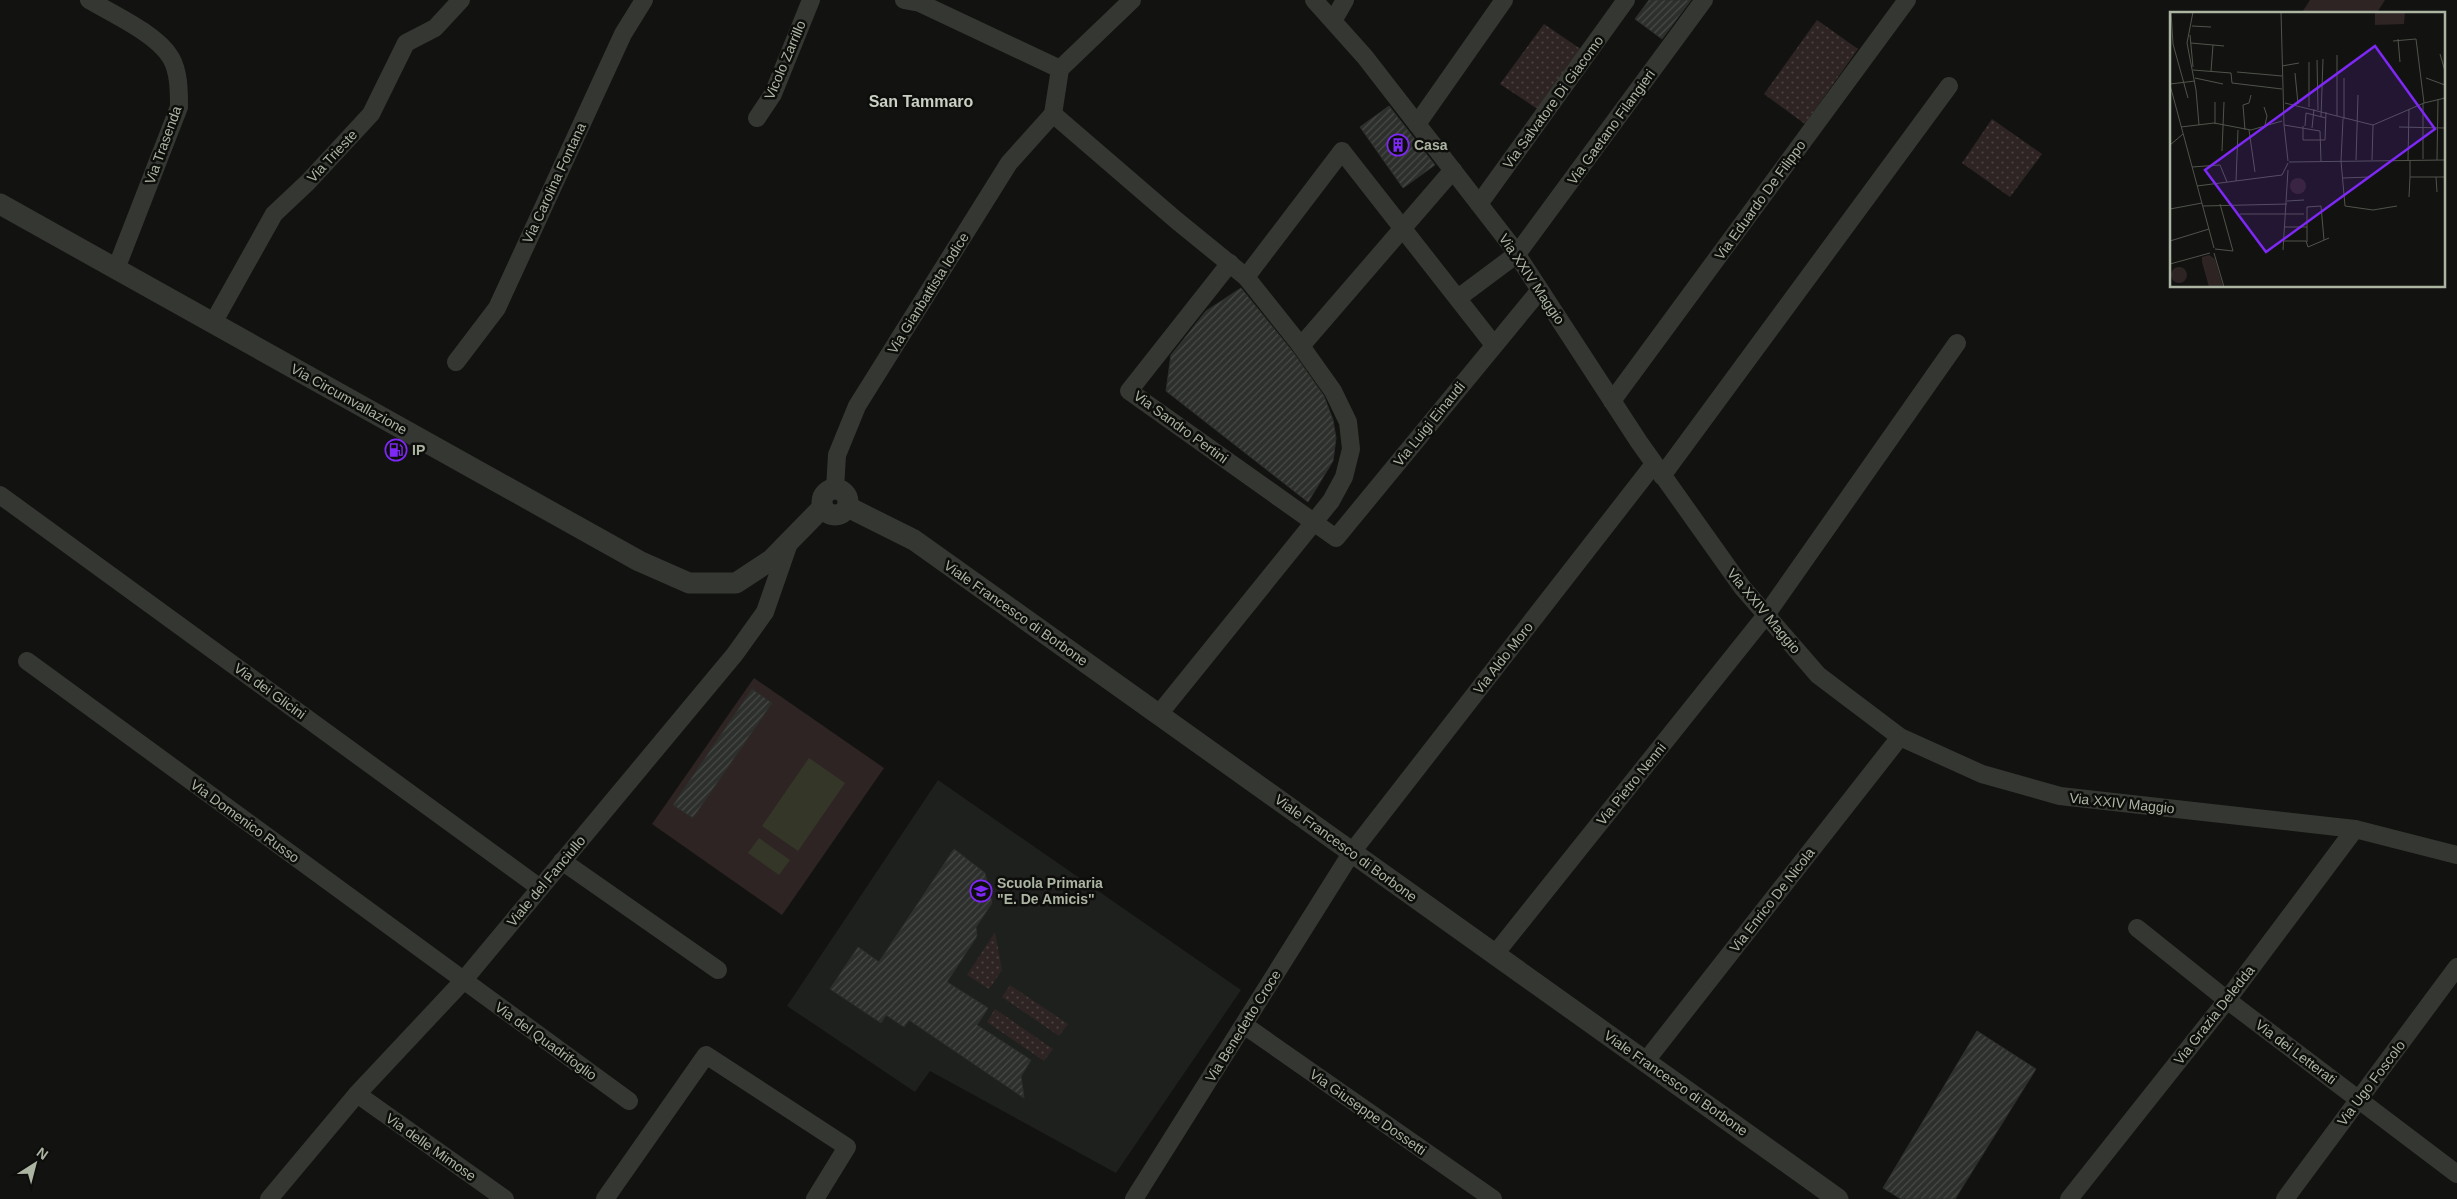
<svg xmlns="http://www.w3.org/2000/svg" width="2457" height="1199" font-family="Helvetica,sans-serif">
<defs>
<pattern id="grass-dots" width="8" height="8" patternUnits="userSpaceOnUse" patternTransform="scale(1.25)"><rect width="8" height="8" fill="#2e2424"/><path d="M2 2h.1M6 6h.1" fill="none" stroke="#4a4141" stroke-width="1.8" stroke-linecap="round"/></pattern>
<pattern id="building-hatch" width="6" height="6" patternUnits="userSpaceOnUse" patternTransform="scale(1.25)"><rect width="6" height="6" fill="#2d2f2c"/><path d="M-1 1l2-2M0 6l6-6M5 7l2-2" fill="none" stroke="#494b47"/></pattern>
</defs>
<rect width="100%" height="100%" fill="#121311"/>
<path fill="#1e201d" d="M938 780 1241 990 1116 1173 930 1071 915 1092 787 1006Z"/>
<g fill="url(#grass-dots)">
<path d="M1817 20 1858 49 1805 124 1764 94Z"/>
<path d="M1544 24 1582 50 1539 110 1500 84Z"/>
<path d="M1992 119 2042 154 2010 197 1962 163Z"/>
<path d="M995 932 1002 970 989 989 967 975Z"/>
<path d="M1010 985 1068 1024 1059 1036 1002 997Z"/>
<path d="M995 1009 1053 1049 1044 1061 987 1022Z"/>
</g>
<g fill="#2e2424">
<path d="M2310 0H2385L2376 14H2301Z"/>
<path d="M754 678 884 768 782 915 652 824Z"/>
</g>
<g fill="#343728">
<path d="M809 758 845 783 798 851 762 826Z"/>
<path d="M759 838 790 860 779 875 748 853Z"/>
</g>
<g fill="url(#building-hatch)" stroke="#2c2f2b">
<path d="M1649 0H1691L1662 39 1635 19Z"/>
<path d="M1389 106 1435 165 1403 188 1360 127Z"/>
<path d="M1241 288 1293 352 1324 396 1333 420 1336 438 1333 461 1308 502 1166 391 1171 355 1206 311Z"/>
<path d="M752 689 772 703 693 818 673 805Z"/>
<path d="M954 849 985 873 992 903 976 927 977 936 947 982 988 1008 977 1025 1031 1060 1021 1076 1024 1098 909 1020 904 1027 886 1015 881 1023 830 989 858 947 879 962Z"/>
<path d="M1977 1031 2036 1069 1955 1199H1901L1883 1188Z"/>
</g>
<g fill="none" stroke-linecap="round" stroke-linejoin="round">
<g stroke="#353832" stroke-width="18">
<path d="M89 0C113 14 157 34 171 58 179 72 179 91 179 107L116 269"/>
<path d="M904 0 920 3 1060 69"/>
<path d="M1314 0 1365 57 1510 244 1639 442 1742 587 1818 675 1900 737 1982 774 2060 796 2355 829 2457 855"/>
<path d="M1333 21 1345 0"/>
<path d="M1053 114 1176 220 1246 277 1301 346 1333 391 1348 422 1351 449 1344 477 1331 501 1159 714"/>
<path d="M1053 114 1060 69 1132 0"/>
<path d="M757 118 773 94 811 0"/>
<path d="M1417 124 1504 0"/>
<path d="M1479 204 1626 0"/>
<path d="M1230 263 1129 391 1336 538 1540 290"/>
<path d="M1246 277 1342 151 1494 345"/>
<path d="M1458 298 1517 254 1704 0"/>
<path d="M213 323 274 214 308 182 371 114 406 43 435 28 461 0"/>
<path d="M1301 346 1453 170"/>
<path d="M456 362 497 308 623 34 644 0"/>
<path d="M1612 401 1907 0"/>
<path d="M1662 476 1949 86"/>
<path d="M835 489 837 455 857 406 1009 163 1053 114"/>
<path d="M0 495 540 888"/>
<path d="M27 661 629 1101"/>
<path d="M562 861 718 970"/>
<path d="M2137 928 2227 1000 2457 1174"/>
<path d="M1495 954 1766 615 1957 343"/>
<path d="M1244 1025 1493 1199"/>
<path d="M1645 1062 1900 737"/>
<path d="M357 1094 505 1199"/>
<path d="M269 1199 357 1094 463 981 735 654 765 612 789 543"/>
<path d="M605 1199 706 1055 847 1147 815 1199"/>
<path d="M1134 1199 1352 852 1654 464"/>
<path d="M2069 1199 2227 1000 2355 829"/>
<path d="M2285 1199 2457 967"/>
</g>
<g stroke="#353832" stroke-width="21">
<path d="M0 204 639 561 689 583H736L771 560 822 508"/>
<circle cx="835" cy="502" r="13"/>
<path d="M848 507 914 540 1838 1199"/>
</g>
</g>
<defs>
<g id="building-ring" transform="scale(1.125)"><circle r="9.5" fill="#0d0e0c" stroke="#7e28f5" stroke-width="1.5"/><path d="M-4-6H4V6H1V3H-1V6H-4ZM-2.5-4.3h1.7v1.8h-1.7ZM.8-4.3h1.7v1.8H.8ZM-2.5-1h1.7V.8h-1.7ZM.8-1h1.7V.8H.8Z" fill="#7e28f5"/></g>
<g id="fuel-ring" transform="scale(1.125)"><circle r="9.5" fill="#0d0e0c" stroke="#7e28f5" stroke-width="1.5"/><path d="M-5.5-6h7V0h2V4h1.3V-2.5L3-4.5l.8-.8L6-3V5H2.5V1h-1V6h-7ZM-4.2-4.7v3.2H.2V-4.7Z" fill="#7e28f5"/></g>
<g id="school-ring" transform="scale(1.125)"><circle r="9.5" fill="#0d0e0c" stroke="#7e28f5" stroke-width="1.5"/><path d="M0-5L7-2L0 1L-7-2ZM-4 1L0 2.5L4 1V4Q0 6-4 4Z" fill="#7e28f5"/></g>
</defs>
<g fill-rule="evenodd">
<use href="#building-ring" x="1398" y="145"/>
<use href="#fuel-ring" x="396" y="450"/>
<use href="#school-ring" x="981" y="891"/>
</g>
<g text-anchor="middle" dominant-baseline="central" stroke-width="5" stroke-linejoin="round" paint-order="stroke">
<g font-size="14" fill="#acb4a2" stroke="#0d0e0c">
<text transform="translate(785 60) rotate(-67)">Vicolo Zarrillo</text>
<text transform="translate(1553 102) rotate(-54)">Via Salvatore Di Giacomo</text>
<text transform="translate(1611 127) rotate(-54)">Via Gaetano Filangieri</text>
<text transform="translate(163 145) rotate(-70)">Via Trasenda</text>
<text transform="translate(332 156) rotate(-47)">Via Trieste</text>
<text transform="translate(554 183) rotate(-65)">Via Carolina Fontana</text>
<text transform="translate(1760 200) rotate(-54)">Via Eduardo De Filippo</text>
<text transform="translate(1532 279) rotate(56)">Via XXIV Maggio</text>
<text transform="translate(928 293) rotate(-58)">Via Gianbattista Iodice</text>
<text transform="translate(349 399) rotate(29)">Via Circumvallazione</text>
<text transform="translate(1429 424) rotate(-51)">Via Luigi Einaudi</text>
<text transform="translate(1181 427) rotate(36)">Via Sandro Pertini</text>
<text transform="translate(1764 611) rotate(50)">Via XXIV Maggio</text>
<text transform="translate(1016 613) rotate(35)">Viale Francesco di Borbone</text>
<text transform="translate(1503 658) rotate(-52)">Via Aldo Moro</text>
<text transform="translate(270 691) rotate(36)">Via dei Glicini</text>
<text transform="translate(1631 784) rotate(-51)">Via Pietro Nenni</text>
<text transform="translate(2122 803) rotate(6)">Via XXIV Maggio</text>
<text transform="translate(245 821) rotate(36)">Via Domenico Russo</text>
<text transform="translate(1346 848) rotate(36)">Viale Francesco di Borbone</text>
<text transform="translate(546 881) rotate(-50)">Viale del Fanciullo</text>
<text transform="translate(1772 900) rotate(-52)">Via Enrico De Nicola</text>
<text transform="translate(2214 1015) rotate(-52)">Via Grazia Deledda</text>
<text transform="translate(1243 1026) rotate(-58)">Via Benedetto Croce</text>
<text transform="translate(546 1041) rotate(36)">Via del Quadrifoglio</text>
<text transform="translate(2296 1052) rotate(37)">Via dei Letterati</text>
<text transform="translate(1676 1083) rotate(35)">Viale Francesco di Borbone</text>
<text transform="translate(2371 1083) rotate(-53)">Via Ugo Foscolo</text>
<text transform="translate(1368 1112) rotate(35)">Via Giuseppe Dossetti</text>
<text transform="translate(431 1147) rotate(35)">Via delle Mimose</text>
</g>
<g font-size="14" font-weight="bold" fill="#acb4a2" stroke="#0d0e0c" text-anchor="start">
<text x="1414" y="145">Casa</text>
<text x="412" y="450">IP</text>
<text x="997" y="883">Scuola Primaria<tspan x="997" dy="16">"E. De Amicis"</tspan></text>
</g>
<g font-size="16" font-weight="bold" fill="#cad0c3" stroke="#0d0e0c">
<text x="921" y="101">San Tammaro</text>
</g>
</g>
<g transform="translate(2170 12)">
<rect width="275" height="275" fill="#121311"/>
<path d="M39 243 45 247 53 275H39L32 250V245ZM1 263a8 8 0 1 1 16 0a8 8 0 1 1-16 0Z" fill="#2e2424"/>
<path d="M205 0H235L234 12 205 13Z" fill="#2e2424"/>
<path d="M120 174a8 8 0 1 1 16 0a8 8 0 1 1-16 0Z" fill="#2e2424"/>
<path fill="none" stroke="#50534b" stroke-width="1" d="M1 0 3 32 18 86M23 0 17 31 26 78 29 113M111 0 114 113M22 14 41 15M20 23 23 55M228 27 230 50M223 29 246 27 254 91M21 31 54 34M270 42 275 59M147 48 148 98M139 50V95M112 54 129 51M23 58 61 61 62 71 112 77M41 59 43 33M67 60 112 64M125 61 128 92M25 66 53 72M256 66 275 73M0 72 25 69M0 73 44 236M115 91 203 113 254 91 275 86M94 95 97 104 95 113M167 104V43M151 105 153 47M173 107 171 149 175 194 203 198 227 194M174 107V66M45 112V90M114 113 150 119 151 149M114 113 118 149M133 114V128H155L156 100M135 114 136 101 156 106M11 115 44 111 81 118 112 109M229 115 275 116M142 116 144 97M75 118 73 93 79 91 81 83M79 118 85 160M0 133 13 122M52 139 54 90M253 147V91M186 148 188 83M202 148 203 113M238 148 239 97M267 148 268 87M240 149V165H275M119 150 275 148M22 155 50 153 57 170M266 165 267 180M173 166 200 165M66 169 68 118M27 174 112 163 118 151M239 185 240 165M117 189 134 188M33 194 117 192M0 197 32 191M70 202H134M115 215H137M0 229 39 217M114 229H136L138 235 159 226M137 230V195L151 194 154 228M45 237 63 239 50 192M113 238 118 158M44 241 54 275M0 252 40 241"/>
<path fill="#7e28f5" fill-opacity="0.15" stroke="#7e28f5" stroke-width="2.5" d="M205 34 265 117 96 240 35 158Z"/>
<rect width="275" height="275" fill="none" stroke="#acb4a2" stroke-width="2.5"/>
</g>
<g transform="translate(35 1164) rotate(36)" stroke="#0d0e0c" stroke-width="4" paint-order="stroke">
<path d="M0-4L9 19L0 12L-9 19Z" fill="#acb4a2"/>
<text y="-8" font-size="14" font-weight="bold" text-anchor="middle" fill="#acb4a2">N</text>
</g>
</svg>
